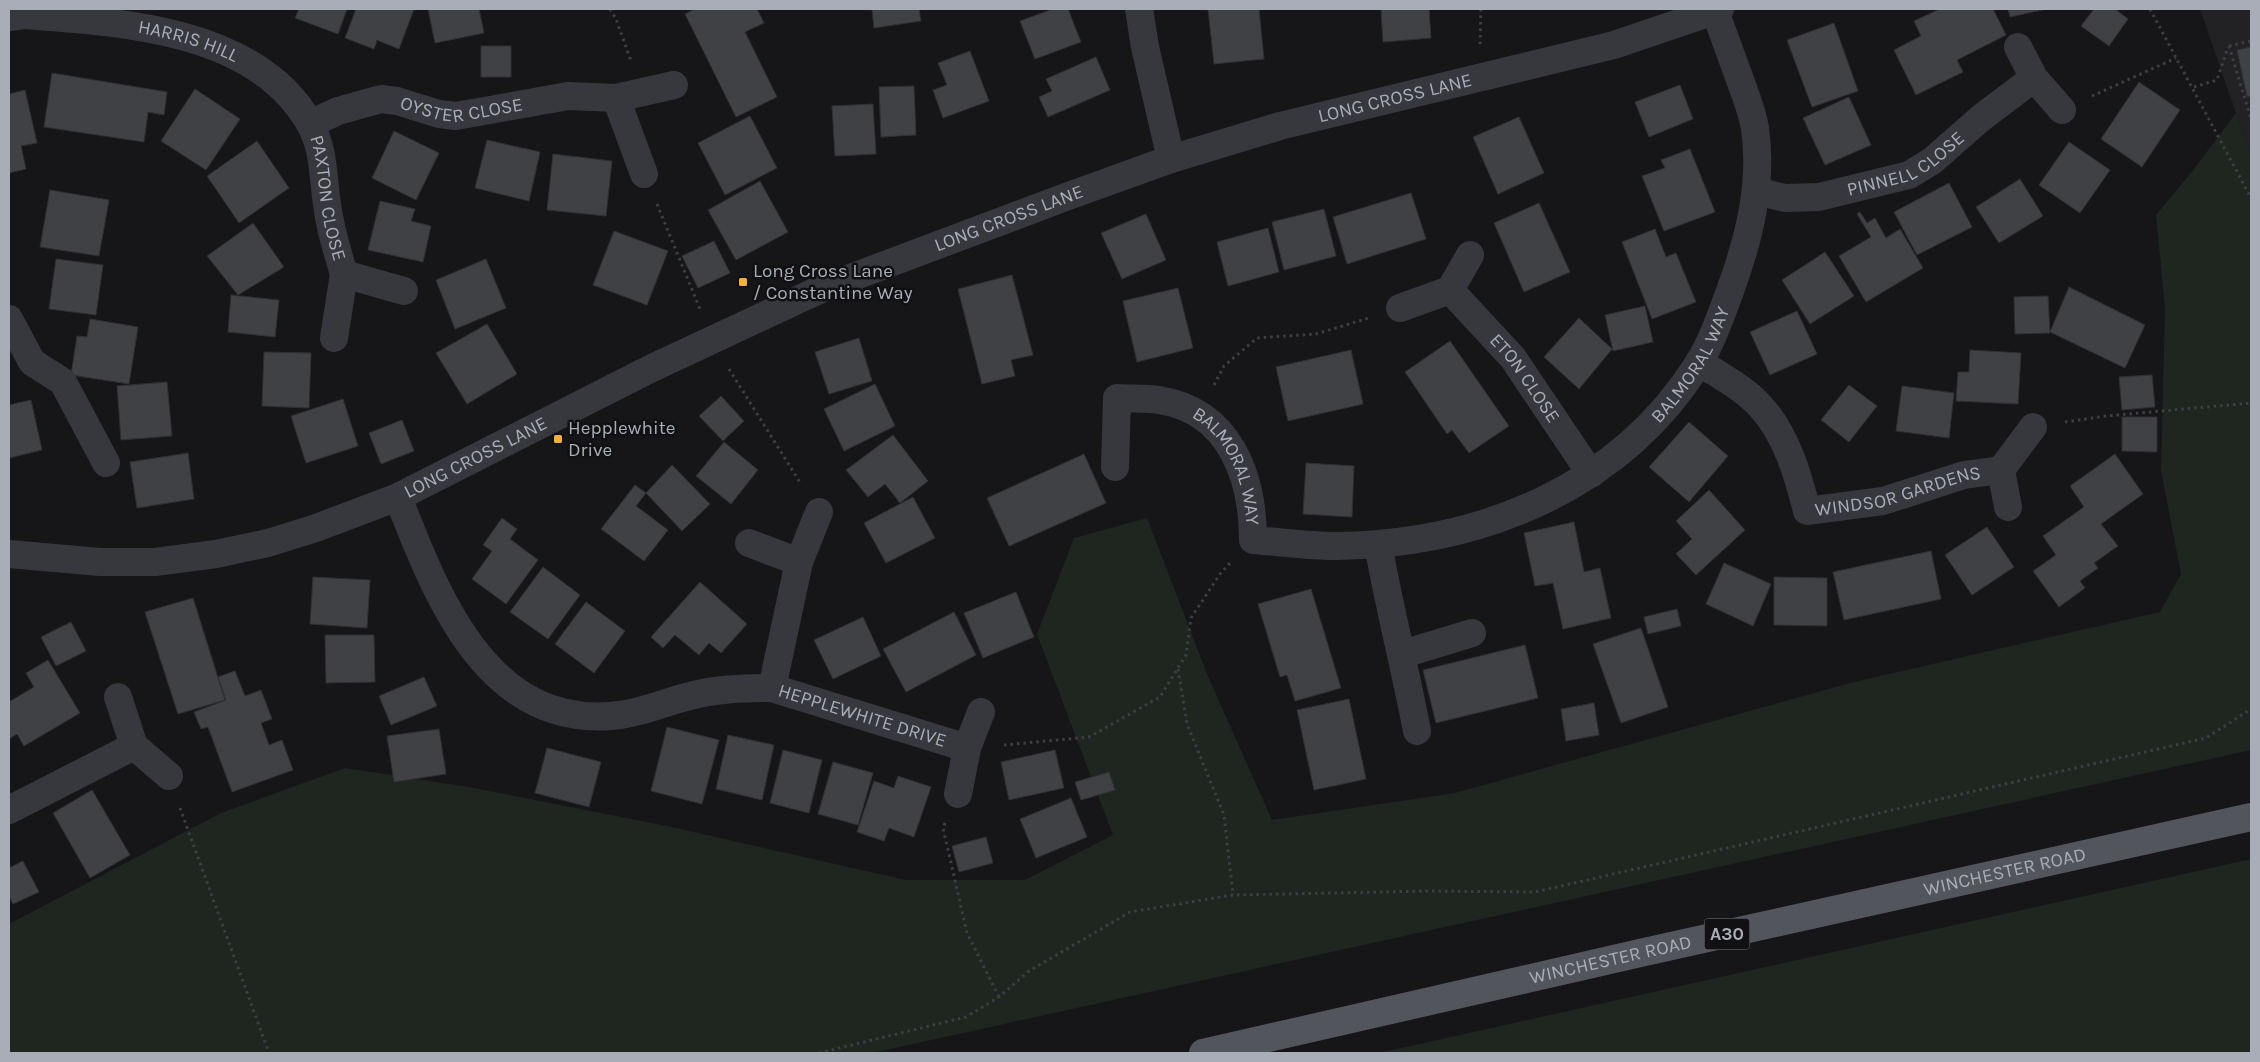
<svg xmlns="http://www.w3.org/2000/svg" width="2260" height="1062" font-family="Karla,sans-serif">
<rect width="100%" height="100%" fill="#161618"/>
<path fill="#222225" d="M2200 9H2251V153L2236 113Z"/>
<g fill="#1e261f">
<path d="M2236 113 2251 153V750L872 1053H9V924L221 813 345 768 469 787 667 826 906 880H1025L1113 835 1037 634 1074 538 1147 518 1207 674 1272 820 1455 793 1850 683 2160 612 2181 574 2161 471 2165 308 2156 215 2194 169Z"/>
<path d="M2251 859V1053H1379Z"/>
</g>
<g fill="#404145" stroke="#303034">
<path d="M299 9H347L338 34 295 18Z"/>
<path d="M356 9H414L399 49 377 40 374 49 345 38Z"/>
<path d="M428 9H479L484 33 435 43Z"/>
<path d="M695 9H757L764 23 745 32 777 97 736 117 685 14Z"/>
<path d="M872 9H919L921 21 874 28Z"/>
<path d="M1053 9H1068L1081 42 1035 59 1020 21Z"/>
<path d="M1208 9H1259L1264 59 1214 64Z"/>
<path d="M1381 9H1429L1431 38 1383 42Z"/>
<path d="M1940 9H1993L2006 35 1957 60 1963 72 1916 95 1894 50 1921 36 1914 21Z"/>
<path d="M2008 9H2047L2010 17Z"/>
<path d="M2094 9H2115L2128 19 2109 46 2081 26Z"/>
<path d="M1834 23 1858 91 1812 107 1787 40Z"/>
<rect x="481" y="46" width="30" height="31"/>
<path d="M2251 47V96L2247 97 2237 50Z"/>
<path d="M970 51 989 101 943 118 933 90 947 85 938 63Z"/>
<path d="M1096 57 1110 90 1048 117 1039 97 1052 91 1046 79Z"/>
<path d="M52 73 167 92 164 115 148 112 144 142 44 127Z"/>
<path d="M2139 82 2180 110 2142 167 2101 139Z"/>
<path d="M1680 85 1693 119 1649 137 1635 102Z"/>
<path d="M914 86 916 135 881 137 879 87Z"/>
<path d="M195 89 240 119 206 170 161 141Z"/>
<path d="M25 90 37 143 21 146 26 169 9 173V94Z"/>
<path d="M1849 97 1871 145 1825 165 1803 118Z"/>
<path d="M873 104 876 154 835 156 832 106Z"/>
<path d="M750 116 777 168 725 195 698 143Z"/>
<path d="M1519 117 1544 173 1498 194 1473 137Z"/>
<path d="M394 131 439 153 416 200 372 178Z"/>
<path d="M487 140 540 152 529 201 475 188Z"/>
<path d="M257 141 289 188 239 223 207 176Z"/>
<path d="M2069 142 2110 170 2080 213 2039 185Z"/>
<path d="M1690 149 1715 212 1664 231 1642 176 1665 168 1661 160Z"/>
<path d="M553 154 612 161 606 216 547 210Z"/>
<path d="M2020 179 2043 216 1999 243 1976 207Z"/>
<path d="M760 181 788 232 736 260 708 210Z"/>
<path d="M1949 183 1972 227 1917 255 1894 212Z"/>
<path d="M50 190 109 200 99 256 40 247Z"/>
<path d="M1411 193 1426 239 1347 264 1333 217Z"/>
<path d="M380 201 415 209 411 221 431 226 423 262 368 250Z"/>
<path d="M1539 203 1570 272 1524 292 1494 223Z"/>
<path d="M1324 209 1336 256 1284 270 1272 222Z"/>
<path d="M1860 212 1867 223 1875 218 1886 238 1900 229 1923 268 1866 302 1839 256 1871 237 1857 214Z"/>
<path d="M1146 214 1166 260 1122 279 1101 233Z"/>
<path d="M253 223 284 267 238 295 207 256Z"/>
<path d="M1268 228 1279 272 1228 286 1217 242Z"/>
<path d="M1655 229 1666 257 1676 253 1696 302 1652 319 1622 242Z"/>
<path d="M614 231 668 251 647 305 593 285Z"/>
<path d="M714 241 730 273 698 288 682 256Z"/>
<path d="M1825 252 1854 296 1810 324 1782 280Z"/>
<path d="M56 259 103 265 96 315 49 309Z"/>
<path d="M486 259 506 308 455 329 436 280Z"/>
<path d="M1012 275 1033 355 1011 360 1015 376 982 384 958 289Z"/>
<path d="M2069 287 2145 325 2125 368 2050 332Z"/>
<path d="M1178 288 1193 348 1137 362 1123 301Z"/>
<path d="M231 295 279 300 275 337 228 332Z"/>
<path d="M2048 296 2050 333 2015 334 2014 297Z"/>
<path d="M1645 306 1653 342 1613 351 1605 315Z"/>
<path d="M1797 311 1817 354 1770 375 1750 332Z"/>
<path d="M1579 318 1612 349 1579 389 1544 357Z"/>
<path d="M90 319 138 327 129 384 71 375 77 336 87 337Z"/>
<path d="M487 324 517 374 467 404 436 353Z"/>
<path d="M859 338 872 381 829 394 815 352Z"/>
<path d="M1450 341 1509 426 1469 453 1452 430 1447 434 1405 372Z"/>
<path d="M1351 350 1363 404 1288 421 1276 367Z"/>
<path d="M1970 350 2021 353 2018 404 1956 401 1958 372H1969Z"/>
<path d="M264 352 311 353 309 408 262 406Z"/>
<path d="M2152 375 2155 407 2122 410 2119 377Z"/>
<path d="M167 382 172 436 121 440 117 386Z"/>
<path d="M875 384 895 426 844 451 824 409Z"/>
<path d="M1849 385 1877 406 1849 442 1821 420Z"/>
<path d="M1902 386 1954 393 1949 438 1896 431Z"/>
<path d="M721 396 744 421 723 441 699 416Z"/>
<path d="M343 399 358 446 306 463 291 416Z"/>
<path d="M31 400 42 450 9 458V405Z"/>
<path d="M2122 417H2157V452L2122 451Z"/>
<path d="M402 420 414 451 381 464 369 433Z"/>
<path d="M1689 422 1728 456 1689 502 1649 467Z"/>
<path d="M893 435 928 481 900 503 885 484 868 497 846 470Z"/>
<path d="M724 442 758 470 731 504 696 476Z"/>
<path d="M188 453 194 499 137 508 130 462Z"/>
<path d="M1084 454 1106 503 1009 546 987 498Z"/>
<path d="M2115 454 2143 494 2101 524 2118 546 2094 563 2098 568 2080 581 2085 588 2059 607 2033 571 2056 555 2043 536 2084 507 2070 486Z"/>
<path d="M1306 463 1354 466 1352 517 1303 514Z"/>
<path d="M672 465 710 504 682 531 646 493Z"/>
<path d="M635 485 646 493 636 506 668 530 644 561 601 529Z"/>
<path d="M1709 490 1745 530 1696 575 1676 554 1692 539 1676 521Z"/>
<path d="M913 497 935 538 886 563 864 523Z"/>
<path d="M502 518 517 529 510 539 538 560 506 604 472 579 492 551 483 545Z"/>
<path d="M1574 522 1584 572 1600 568 1611 618 1563 629 1553 583 1535 586 1524 533Z"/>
<path d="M1987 527 2014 567 1972 595 1945 555Z"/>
<path d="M1931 551 1941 599 1844 620 1833 572Z"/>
<path d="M1724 563 1771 584 1753 626 1706 604Z"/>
<path d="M543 567 580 595 548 639 510 612Z"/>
<path d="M313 577 370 580 367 628 310 624Z"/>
<path d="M1774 577 1827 578V626L1774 625Z"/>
<path d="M700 582 747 624 721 653 709 643 699 655 675 635 663 648 651 637Z"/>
<path d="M1311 589 1341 688 1295 701 1287 675 1280 677 1258 604Z"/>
<path d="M1016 592 1034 637 983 658 964 613Z"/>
<path d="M193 598 225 700 178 714 145 612Z"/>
<path d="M586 602 625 631 594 673 555 644Z"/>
<path d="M1677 609 1681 626 1648 634 1644 617Z"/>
<path d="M954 612 976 655 906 692 883 649Z"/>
<path d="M863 617 881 656 833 679 814 640Z"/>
<path d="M71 622 86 651 56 666 41 637Z"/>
<path d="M1641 628 1668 707 1621 723 1593 644Z"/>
<path d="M325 635H374L375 682 326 683Z"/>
<path d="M1525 645 1538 698 1436 723 1423 670Z"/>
<path d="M48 660 80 713 24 746 17 734 9 739V702L34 687 26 673Z"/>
<path d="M235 671 245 696 261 690 272 719 261 723 269 745 282 740 293 770 232 792 208 727 201 729 194 712 226 700 218 677Z"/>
<path d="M424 677 437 706 391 725 379 696Z"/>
<path d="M1349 699 1366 779 1314 790 1297 710Z"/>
<path d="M1594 703 1599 735 1566 741 1561 709Z"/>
<path d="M667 727 719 740 702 804 651 791Z"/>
<path d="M439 729 446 774 394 782 387 736Z"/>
<path d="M728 735 774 745 762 800 716 789Z"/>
<path d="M547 748 601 762 589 807 535 793Z"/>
<path d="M783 750 822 760 809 813 770 803Z"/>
<path d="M1055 750 1064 788 1009 800 1001 762Z"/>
<path d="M833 762 873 773 858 825 818 814Z"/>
<path d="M1109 772 1115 790 1081 800 1075 782Z"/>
<path d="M898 776 931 787 914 837 889 828 884 841 857 832 874 781 894 788Z"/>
<path d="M92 790 130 855 90 878 53 813Z"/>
<path d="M1071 798 1087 837 1036 858 1020 819Z"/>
<path d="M986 837 993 863 959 872 952 846Z"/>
<path d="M23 861 39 892 13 904 9 896V868Z"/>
</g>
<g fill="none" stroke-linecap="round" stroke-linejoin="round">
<g stroke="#3d3f44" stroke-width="3" stroke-dasharray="2.5 4" stroke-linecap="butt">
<path d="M610 9 616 19 631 61"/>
<path d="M2150 9 2251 198"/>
<path d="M1480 44 1481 9"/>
<path d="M2229 46 2251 119"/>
<path d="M2229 46 2251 41"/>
<path d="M2194 87 2217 80 2228 47"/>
<path d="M2092 96 2176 58"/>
<path d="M657 204 700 309"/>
<path d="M729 369 801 484"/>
<path d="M1214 385 1224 366 1257 338 1316 334 1369 318"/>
<path d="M2065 422 2106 416 2251 403"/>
<path d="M1178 669 1187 724 1224 815 1233 895"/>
<path d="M1004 745 1089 737 1160 697 1186 655 1191 618 1220 574 1230 563"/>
<path d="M180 808 269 1053"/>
<path d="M945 823 943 828 967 933 999 997"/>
<path d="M819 1053 966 1017 999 997 1029 971 1130 912 1233 895 1430 891 1535 892 2206 738 2251 709"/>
</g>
<g stroke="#37383d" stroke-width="28">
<path d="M1139 9 1145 47 1171 159"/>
<path id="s1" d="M9 17 25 15C120 22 257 29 310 124 324 148 323 178 327 204 330 228 337 251 344 274"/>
<path d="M2018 47 2034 78 2062 110"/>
<path d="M616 98 644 174"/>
<path id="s2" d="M310 124 338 111 381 99 397 101 439 114 456 116 568 96 616 98 674 85"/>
<path id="s3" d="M1756 191 1785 198 1819 197 1909 175 1932 161 1981 118 2034 78"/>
<path id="s4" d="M1450 290 1513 358 1591 474"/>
<path d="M1400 308 1450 290 1470 255"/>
<path d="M9 319 32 362 63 382 106 463"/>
<path d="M334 338 344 274 404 291"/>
<path id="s5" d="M1699 362C1720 376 1744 388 1761 407 1787 436 1798 475 1807 511L1883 501 1964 475 2001 470"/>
<path id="s6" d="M1115 467 1117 398C1131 399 1146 398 1159 400 1230 411 1253 477 1253 540 1281 542 1309 546 1337 546 1480 544 1619 489 1698 364 1712 342 1721 315 1730 291 1749 239 1763 184 1755 128 1752 110 1745 94 1739 77 1731 55 1723 33 1715 11"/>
<path id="s7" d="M398 497C437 597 488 732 620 715 643 712 663 703 686 697 714 689 742 688 772 688L967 748"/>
<path d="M2008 507 2001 470 2033 427"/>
<path d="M749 543 799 562 819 512"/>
<path d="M1378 544C1389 606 1405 668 1417 731"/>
<path id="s8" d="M9 554 100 562H155L216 554 268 543 316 528 398 497 650 369 821 289 1071 195 1171 159 1280 126 1614 45 1720 9"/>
<path d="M1403 654 1472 633"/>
<path d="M772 688 799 562"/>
<path d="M118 697 134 746 169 776"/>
<path d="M958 794 967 748 981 712"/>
<path d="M9 810 134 746"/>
</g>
<path stroke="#53555c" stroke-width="28" id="s9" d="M1203 1053 1640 953 2251 817"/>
</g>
<g fill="#f2b134" stroke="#111113" stroke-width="2">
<rect x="738" y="277" width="10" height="10" rx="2.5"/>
<rect x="553" y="434" width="10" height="10" rx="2.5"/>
</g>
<g text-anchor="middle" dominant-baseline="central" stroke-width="5" stroke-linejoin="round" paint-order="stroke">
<rect fill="#111113" stroke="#7b7e86" stroke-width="1" x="1704.5" y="918.5" width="45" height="31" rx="4"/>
<g font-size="18" font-weight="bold" fill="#a8adb8">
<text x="1727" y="934">A30</text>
</g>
<g font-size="19" fill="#a8adb8" stroke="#111113">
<text stroke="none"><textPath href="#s1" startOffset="182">HARRIS HILL</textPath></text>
<text stroke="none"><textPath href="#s8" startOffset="1476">LONG CROSS LANE</textPath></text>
<text stroke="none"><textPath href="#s2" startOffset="158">OYSTER CLOSE</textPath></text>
<text stroke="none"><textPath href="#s3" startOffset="158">PINNELL CLOSE</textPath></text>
<text stroke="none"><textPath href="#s1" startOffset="411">PAXTON CLOSE</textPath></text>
<text stroke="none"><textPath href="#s8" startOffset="1071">LONG CROSS LANE</textPath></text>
<text stroke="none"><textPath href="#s6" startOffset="798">BALMORAL WAY</textPath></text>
<text stroke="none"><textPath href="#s4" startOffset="116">ETON CLOSE</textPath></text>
<text stroke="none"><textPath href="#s8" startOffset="486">LONG CROSS LANE</textPath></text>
<text stroke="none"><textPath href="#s6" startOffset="215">BALMORAL WAY</textPath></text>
<text stroke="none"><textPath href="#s5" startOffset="285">WINDSOR GARDENS</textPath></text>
<text stroke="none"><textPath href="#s7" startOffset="589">HEPPLEWHITE DRIVE</textPath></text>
<text stroke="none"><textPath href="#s9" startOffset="822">WINCHESTER ROAD</textPath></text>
<text stroke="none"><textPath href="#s9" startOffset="418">WINCHESTER ROAD</textPath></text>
</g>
<g font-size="19" fill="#a8adb8" stroke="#111113" text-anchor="start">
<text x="753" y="271">Long Cross Lane<tspan x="753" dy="22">/ Constantine Way</tspan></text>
<text x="568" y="428">Hepplewhite<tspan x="568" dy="22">Drive</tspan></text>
</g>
</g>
<rect width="2260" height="1062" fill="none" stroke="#a8adb8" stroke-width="20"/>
</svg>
